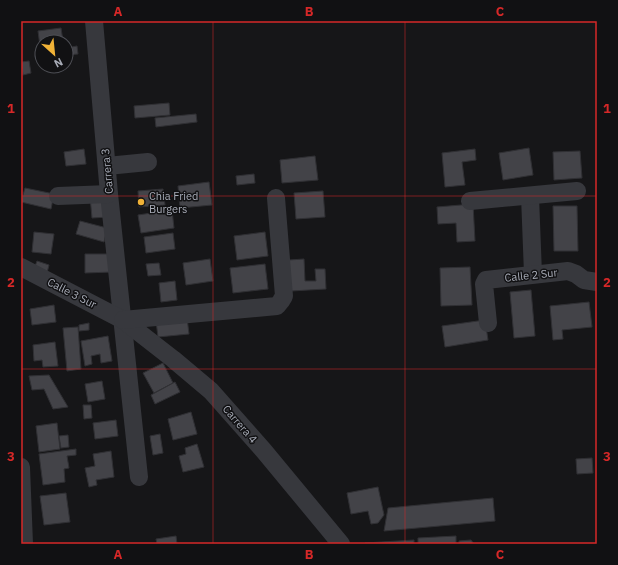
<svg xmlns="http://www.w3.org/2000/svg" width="618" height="565" font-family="'IBM Plex Sans',sans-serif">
<rect width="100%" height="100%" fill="#161618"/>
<g fill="#434348" stroke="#303034">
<path d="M61 28 63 41 42 42V61L38 31Z"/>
<path d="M77 46 78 54 66 55V48Z"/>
<path d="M29 61 31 73 23 75 21 62Z"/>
<path d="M169 103 170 115 135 118 134 106Z"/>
<path d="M196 114 197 122 156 127 155 118Z"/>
<path d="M529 148 533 175 503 180 499 153Z"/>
<path d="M84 149 86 164 66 166 64 152Z"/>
<path d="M475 149 476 160 462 162 465 185 445 187 442 153Z"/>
<path d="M580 151 582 178 554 180 553 152Z"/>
<path d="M315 156 318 180 282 183 280 160Z"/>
<path d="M254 174 255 183 237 185 236 176Z"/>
<path d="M209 182 212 205 180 208 178 186Z"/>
<path d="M25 188 54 194 51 209 21 202Z"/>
<path d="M163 189 165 205 139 207 138 191Z"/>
<path d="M323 191 325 217 296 219 294 193Z"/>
<path d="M106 195 108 217 92 218 90 196Z"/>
<path d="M473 204 475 241 457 242 456 223 438 224 437 207Z"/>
<path d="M553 206H577L578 251H554Z"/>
<path d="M172 210 174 228 141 233 138 215Z"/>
<path d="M80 221 107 228 104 242 76 234Z"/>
<path d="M34 232 54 234 51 254 32 252Z"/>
<path d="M265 232 268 256 237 260 234 236Z"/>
<path d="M173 233 175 249 146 253 144 237Z"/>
<path d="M85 254H112V272L85 273Z"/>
<path d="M210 259 213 281 186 285 183 263Z"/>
<path d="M304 259 305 281H316L315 269H325L326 289 291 291 289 260Z"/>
<path d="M37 261 49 265 47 273 34 269Z"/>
<path d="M159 263 161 275 148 276 146 264Z"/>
<path d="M265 264 268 289 233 293 230 268Z"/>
<path d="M470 267 472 305 441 306 440 268Z"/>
<path d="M175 281 177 300 161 302 159 283Z"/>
<path d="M531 290 535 336 514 338 510 292Z"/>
<path d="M589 302 592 327 562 330 563 339 553 340 550 306Z"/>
<path d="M54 305 56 322 32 325 30 309Z"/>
<path d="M187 318 189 334 158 337 156 321Z"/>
<path d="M485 320 488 340 445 347 442 326Z"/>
<path d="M89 323V330L79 331V325Z"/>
<path d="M78 327 81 369 67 371 63 328Z"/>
<path d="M108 336 112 361 101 363 100 354 91 356 92 364 85 366 81 341Z"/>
<path d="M55 342 58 366 43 367 42 360 34 361 33 345Z"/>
<path d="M163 363 173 383 154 393 143 373Z"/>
<path d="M49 375 68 407 53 409 44 389 32 390 29 376Z"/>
<path d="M102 381 105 399 88 402 85 384Z"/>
<path d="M175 382 180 392 155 404 151 395Z"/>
<path d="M83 405H91L92 418 84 419Z"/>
<path d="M191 412 197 434 173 440 168 419Z"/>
<path d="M116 420 118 436 95 439 93 423Z"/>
<path d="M57 423 60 449 39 452 36 426Z"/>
<path d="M160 434 163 453 153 455 150 436Z"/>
<path d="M68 435 69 447 61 448 59 436Z"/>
<path d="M197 444 204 467 183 472 179 456 186 454 185 448Z"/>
<path d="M76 449V455L67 456 69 468 64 469 65 482 43 485 39 454Z"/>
<path d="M111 451 114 477 96 480 97 485 89 487 85 468 95 466 93 454Z"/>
<path d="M592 458 593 473 577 474 576 459Z"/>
<path d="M378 487 384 515 378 523 371 524 368 511 351 514 347 493Z"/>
<path d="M66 493 70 522 44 525 40 496Z"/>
<path d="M493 498 495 521 384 531 388 508Z"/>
<path d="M176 536 177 544H157L156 539Z"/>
<path d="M456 536V544H418V538Z"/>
<path d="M414 540V544L365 543Z"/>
<path d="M471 540 474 544H459V541Z"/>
</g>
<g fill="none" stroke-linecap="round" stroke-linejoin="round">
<g stroke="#37383d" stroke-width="18">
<path d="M94 21 109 194 139 477"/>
<path d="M107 166 148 162"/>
<path d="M58 196 109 194"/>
<path d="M530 196 533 274"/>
<path d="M470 201 577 191"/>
<path d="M21 267 123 320 173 359 211 391 264 451 341 544"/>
<path d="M123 320 277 306 281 301 284 296 276 198"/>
<path d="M488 323 484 284 486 280 568 271 576 274 584 280 597 282"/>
<path d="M21 467 24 544"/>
</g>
</g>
<path fill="none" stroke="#d62828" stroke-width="1" stroke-opacity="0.55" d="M213 21V544M405 21V544M21 196H597M21 369H597"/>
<circle fill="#f0b237" stroke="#111113" stroke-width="1.5" cx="141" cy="202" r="4"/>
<g text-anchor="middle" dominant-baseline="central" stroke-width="3" stroke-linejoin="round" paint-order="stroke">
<g font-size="11" fill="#a9adb8" stroke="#111113">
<text transform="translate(107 171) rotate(-95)">Carrera 3</text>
<text transform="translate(531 275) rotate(-6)">Calle 2 Sur</text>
<text transform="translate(72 293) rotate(27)">Calle 3 Sur</text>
<text transform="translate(240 424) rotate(49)">Carrera 4</text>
</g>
<g font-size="11" fill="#a9adb8" stroke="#111113" text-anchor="start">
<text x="149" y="196">Chia Fried<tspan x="149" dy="13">Burgers</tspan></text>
</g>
</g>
<rect width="618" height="565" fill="none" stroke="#111113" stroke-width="44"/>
<g transform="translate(54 54) rotate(153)"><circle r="19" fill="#111113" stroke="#4e4f55"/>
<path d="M0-3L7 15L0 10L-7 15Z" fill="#f0b237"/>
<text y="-6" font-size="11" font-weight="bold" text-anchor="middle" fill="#a9adb8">N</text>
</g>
<rect x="22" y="22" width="574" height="521" fill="none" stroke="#d62828" stroke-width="1.5"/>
<g font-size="13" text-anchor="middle" font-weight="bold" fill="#d62828">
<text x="118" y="16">A</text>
<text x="309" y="16">B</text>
<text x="500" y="16">C</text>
<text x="11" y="113">1</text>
<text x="607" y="113">1</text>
<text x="11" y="287">2</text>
<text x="607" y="287">2</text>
<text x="11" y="461">3</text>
<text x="607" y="461">3</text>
<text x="118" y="559">A</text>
<text x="309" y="559">B</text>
<text x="500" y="559">C</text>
</g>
</svg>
